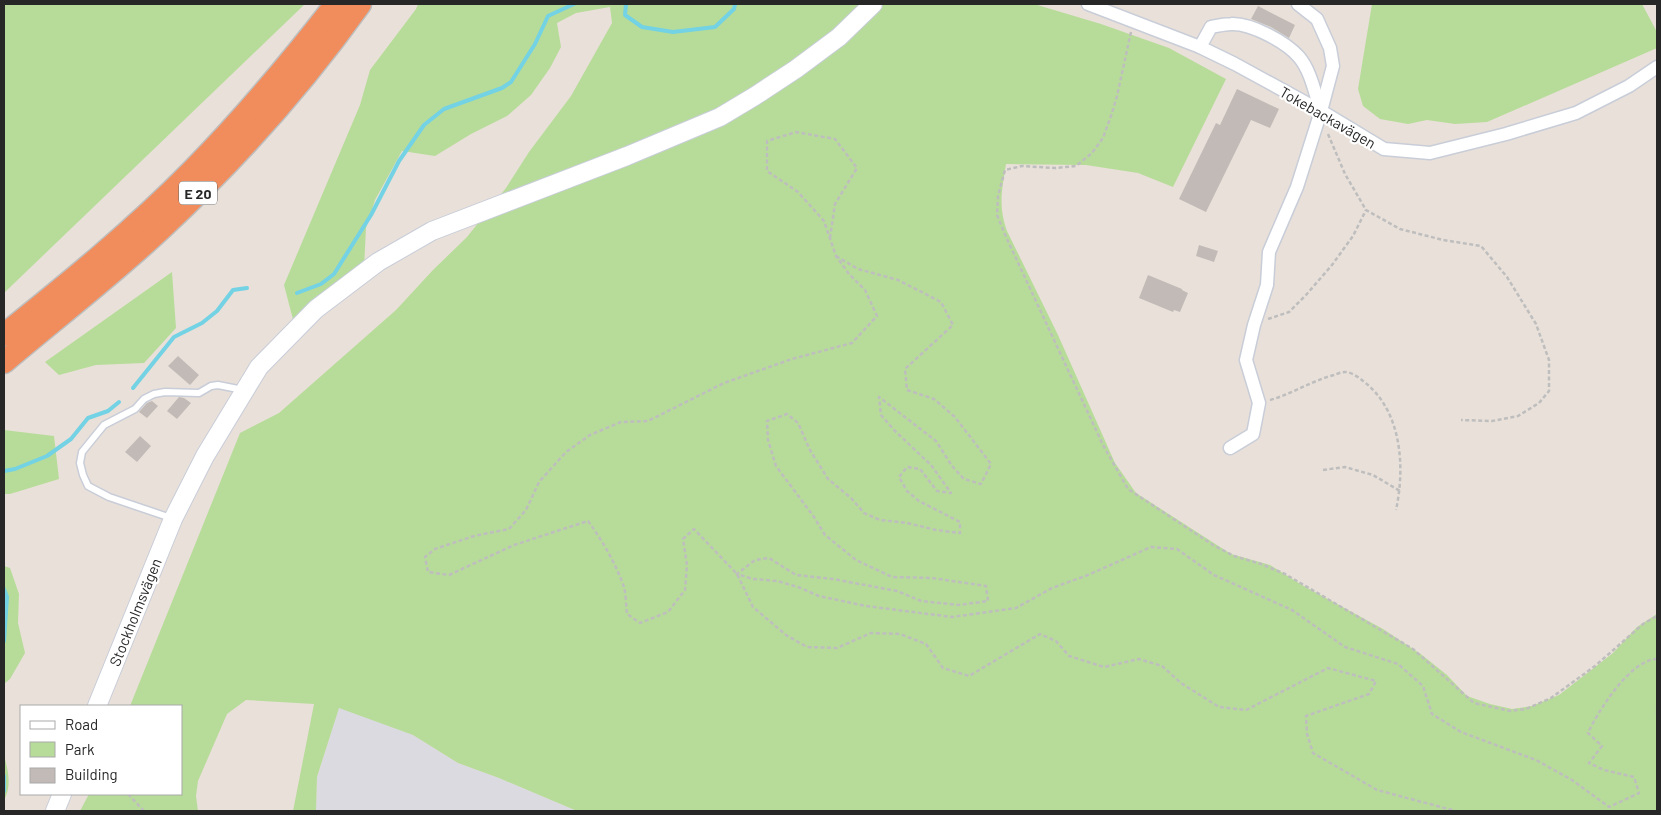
<svg xmlns="http://www.w3.org/2000/svg" width="1661" height="815" font-family="Barlow,sans-serif">
<rect width="100%" height="100%" fill="#e9e0d9"/>
<path fill="#dbdae1" d="M339 707 413 735 458 763 499 778 577 811H316L317 778Z"/>
<g fill="#b7dc99">
<path d="M4 4H305L4 293Z"/>
<path d="M418 4H1034L1101 24 1169 48 1226 79 1173 187 1138 173 1086 165 1006 164C1002 190 998 206 1007 231L1058 335 1115 463 1136 493 1231 554 1270 565 1302 585 1383 629 1422 655 1447 675 1467 696 1490 704 1512 709 1532 706 1559 695 1613 653 1637 627 1657 614V811H577L499 778 458 763 413 735 339 708 317 777 316 811H293L314 704 246 700 227 714 198 781 196 796 198 811H80L89 794H181V706H130L240 433 279 413 396 310 433 270 467 237 506 188 529 152 571 96 612 23 610 7 576 13 557 23 561 47 550 68 531 95 507 116 471 134 435 156 402 151 375 200 366 228 364 268 295 327 284 285 360 105 370 70 416 9Z"/>
<path d="M1372 4H1642L1657 32V48L1487 122 1455 124 1427 120 1408 124 1380 119 1363 106 1358 89Z"/>
<path d="M172 272 176 328 144 363 96 365 59 375 45 362Z"/>
<path d="M4 430 54 436 59 479 10 494H4Z"/>
<path d="M4 566 10 568 19 594 18 623 25 653 10 679 4 684Z"/>
<path d="M4 755C8 770 12 786 4 800Z"/>
</g>
<g fill="none" stroke-linecap="round" stroke-linejoin="round">
<g stroke="#73d2e4" stroke-width="4">
<path d="M626 4 625 15 642 27 673 32 715 27 734 9 735 4"/>
<path d="M297 293 321 284 334 274 371 215 399 161 424 125 444 109 502 88 511 82 535 44 548 16 574 4"/>
<path d="M133 388 174 337 202 323 217 311 233 290 247 288"/>
<path d="M4 471 15 469 47 456 71 439 88 418 108 411 119 402"/>
<path d="M4 589 7 597 4 641"/>
<path d="M4 776V791"/>
</g>
</g>
<g fill="#c1bab6">
<path d="M1258 6 1295 25 1289 38 1271 27 1251 19Z"/>
<path d="M1237 89 1279 109 1270 128 1251 120 1206 212 1179 199 1216 123 1220 125Z"/>
<path d="M1199 245 1218 251 1214 262 1196 256Z"/>
<path d="M1148 275 1182 289V290L1188 293 1180 312 1174 310 1173 312 1139 298Z"/>
<path d="M178 356 199 375 190 385 168 366Z"/>
<path d="M179 397 184 398 191 403 177 419 167 411Z"/>
<path d="M152 401 158 406 147 418 139 412 147 403Z"/>
<path d="M140 436 151 446 137 462 125 452Z"/>
</g>
<g fill="none" stroke-linecap="round" stroke-linejoin="round">
<g stroke="#c8cdd8" stroke-width="9">
<path id="lane" d="M171 518 109 497 88 486 83 475 80 463 82 452 104 425 135 409 144 399 154 394 165 392 199 393 211 386 218 385 243 390"/>
</g>
<g stroke="#c8cdd8" stroke-width="15">
<g id="street">
<path d="M1088 4 1200 47 1235 64 1321 111 1384 149 1430 153 1506 134 1576 113 1629 86 1657 67"/>
<path d="M1200 47 1211 27C1218 26 1224 24 1231 24 1251 23 1286 42 1299 57 1311 71 1315 94 1321 111"/>
<path d="M1230 448 1253 434 1259 403 1246 360 1254 325 1267 285 1269 252 1297 187 1321 111 1333 66 1330 48 1317 19 1298 4"/>
</g>
</g>
<g stroke="#c8cdd8" stroke-width="20">
<g id="secondary">
<path d="M97 706 173 519 205 456 259 367 316 309 378 262 432 231 627 156 720 117 755 96 796 69 839 37 873 4"/>
<path d="M55 811 62 794"/>
</g>
</g>
<g stroke="#bebebe" stroke-width="25">
<g id="highway">
<path d="M4 335C69 283 134 230 192 171 244 118 291 62 336 4"/>
<path d="M4 362C57 317 112 275 163 227 236 159 302 85 360 4"/>
</g>
</g>
<g stroke="#bebebe" stroke-width="2.5" stroke-dasharray="4 2.5" stroke-linecap="butt">
<path d="M1131 32 1117 96 1112 113 1103 138 1092 153 1076 166 1055 168 1022 166 1005 170 998 196 997 215 1007 239 1103 445 1128 489 1213 545 1234 556 1261 564 1285 574 1413 649 1474 703 1510 711 1526 709 1551 698 1595 666 1643 624 1657 616"/>
<path d="M1328 134 1345 174 1366 210 1400 229 1443 240 1481 246 1507 277 1536 324 1549 360V391L1539 403 1518 416 1492 421 1461 420"/>
<path d="M830 238 835 204 857 168 835 139 796 132 767 141V171L798 192 824 221 836 256 849 274 865 290 877 316 852 343 792 359 724 383 648 421 621 422 590 435 566 452 539 482 526 510 509 529 474 536 435 549 425 557 428 572 449 575 514 545 588 521C602 540 616 564 624 587 626 595 626 606 627 614L640 623 668 612 685 590 687 565 683 539 694 529 737 574 753 607 786 635 807 647 837 648 871 633 900 634 926 644 943 668 969 676 1040 634 1056 641 1069 656 1104 667 1139 659 1162 666 1181 683 1219 707 1246 710 1328 668 1376 681 1369 694 1306 716 1307 734 1313 753 1377 790 1456 811"/>
<path d="M836 256 858 269 898 280 941 302 953 325 905 369 907 390 934 399 955 417 991 464 981 484 964 479 952 466 936 441 879 397 881 415 895 431 931 465 951 493 937 491 920 469 907 467 899 477 907 491 919 501 960 522V533L936 530 907 523 880 520 864 513 851 498 828 479 810 450 798 423 787 414 767 421 768 440 776 466 814 517 825 535 856 560 892 577 932 578 986 586 988 601 959 605 921 601 897 591 833 579 796 575 769 558 755 560 737 574 753 579 777 581 798 587 819 596 866 606 952 617 1016 608 1052 588 1088 575 1151 547 1177 549 1214 575 1292 610 1345 647 1398 664 1423 686 1432 714 1461 732 1536 760 1572 780 1609 807 1639 793 1634 777 1604 770 1589 763 1602 746 1588 733C1598 711 1631 659 1657 659"/>
<path d="M1268 319 1289 312 1306 295 1332 265 1353 236 1366 210"/>
<path d="M1270 400C1292 394 1311 381 1334 375 1337 374 1341 372 1345 372 1353 372 1362 380 1368 385 1402 415 1405 468 1396 510"/>
<path d="M1323 470 1345 467 1373 475 1400 491"/>
<path d="M1657 705V714"/>
<path d="M128 794 144 811"/>
</g>
<use href="#lane" stroke="#fff" stroke-width="6"/>
<use href="#street" stroke="#fff" stroke-width="12"/>
<use href="#secondary" stroke="#fff" stroke-width="18"/>
<use href="#highway" stroke="#f18c5c" stroke-width="22"/>
</g>
<g text-anchor="middle" dominant-baseline="central" stroke-width="4.5" stroke-linejoin="round" paint-order="stroke">
<rect fill="#fff" stroke="#686868" stroke-width="1" x="179" y="181.5" width="38" height="23" rx="4"/>
<g font-size="14" font-weight="bold" fill="#272727">
<text x="198" y="193">E 20</text>
</g>
<g font-size="15" fill="#272727" stroke="#fff">
<text transform="translate(1328 117) rotate(30)">Tokebackavägen</text>
<text transform="translate(135 612) rotate(-68)">Stockholmsvägen</text>
</g>
</g>
<rect width="1661" height="815" fill="none" stroke="#272727" stroke-width="10"/>
<rect x="20" y="705" width="162" height="90" fill="#ffffff" stroke="#a9a9a9"/>
<rect x="30" y="721" width="25" height="8" fill="#ffffff" stroke="#a9a9a9"/>
<text x="65" y="730" font-size="15" fill="#272727">Road</text>
<rect x="30" y="742" width="25" height="15" fill="#b7dc99" stroke="#a9a9a9"/>
<text x="65" y="755" font-size="15" fill="#272727">Park</text>
<rect x="30" y="768" width="25" height="15" fill="#c1bab6" stroke="#a9a9a9"/>
<text x="65" y="780" font-size="15" fill="#272727">Building</text>
</svg>
